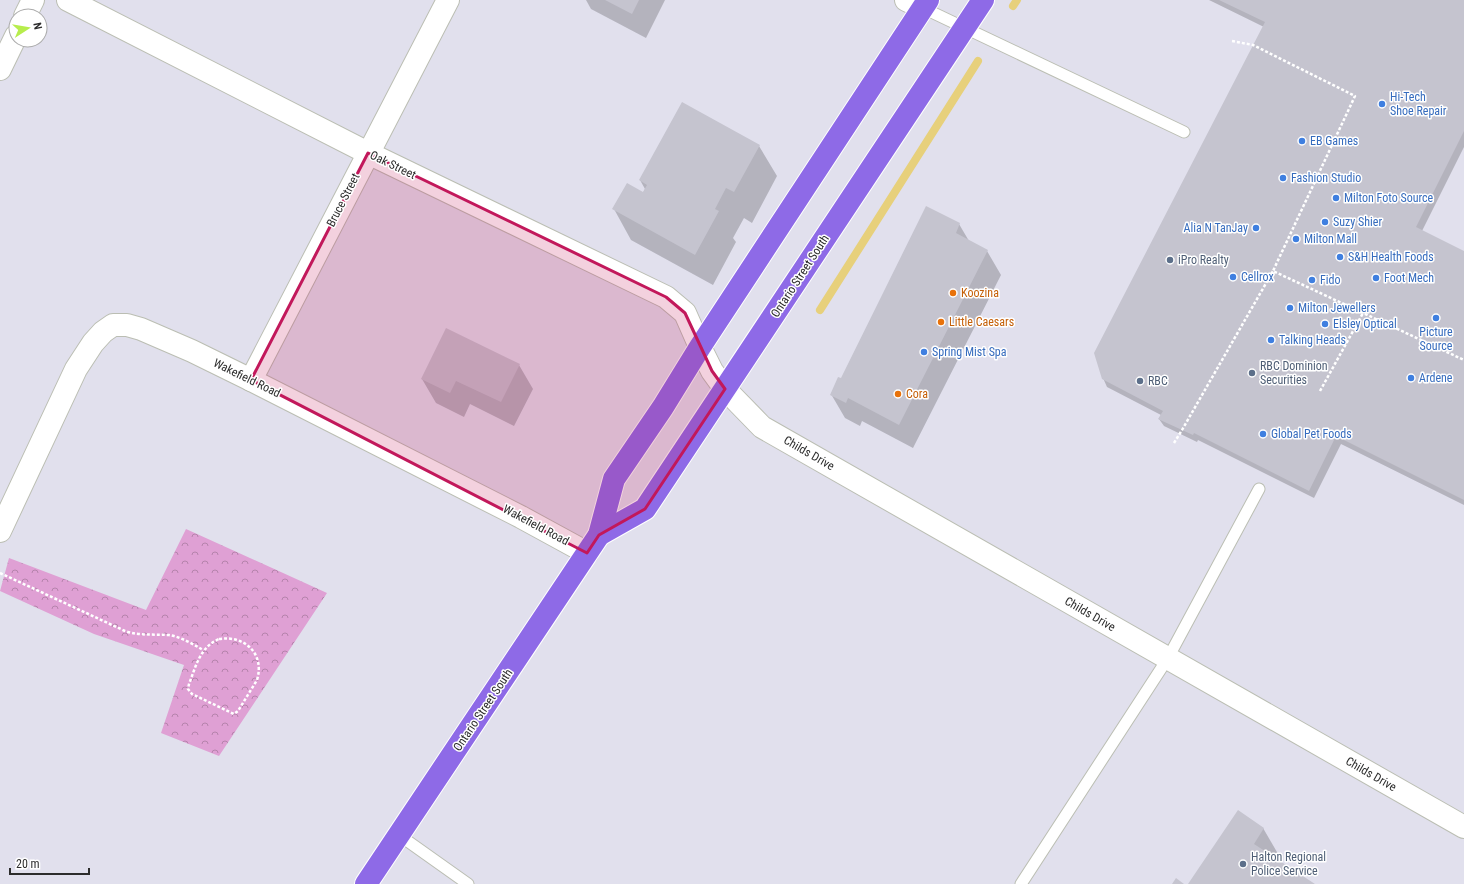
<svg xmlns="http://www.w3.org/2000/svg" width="1464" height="884" font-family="'Roboto Condensed',sans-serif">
<defs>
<pattern id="park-crowns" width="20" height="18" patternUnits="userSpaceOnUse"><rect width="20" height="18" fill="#dfa0d4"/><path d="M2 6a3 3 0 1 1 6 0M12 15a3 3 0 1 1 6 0" fill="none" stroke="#b583ac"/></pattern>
</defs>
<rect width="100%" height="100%" fill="#e1e0ed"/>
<path fill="url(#park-crowns)" d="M186 529 327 593 219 756 161 733 184 665 94 634 0 591 9 558 146 610Z"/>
<g fill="#0003">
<path d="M586 0H665L646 38 591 9Z"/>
<path d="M1209 0H1464V147L1422 231 1464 252V505L1341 444 1314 498 1198 440 1197 442 1164 426 1159 419 1161 415 1107 387 1103 378 1264 27Z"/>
<path d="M759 146 777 176 752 223 744 218 733 238 736 242 713 285 631 240 614 209 643 193 645 189 640 180Z"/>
<path d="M959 224 969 241 987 251 1001 275 913 448 862 421 860 426 845 418 831 394Z"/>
<path d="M519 365 533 389 514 426 470 404 464 417 436 403 422 379Z"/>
<path d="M1263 828 1281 859 1279 862 1313 884H1189Z"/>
</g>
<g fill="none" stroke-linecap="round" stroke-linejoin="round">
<g stroke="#e7d07b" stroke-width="8">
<path d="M1013 6 1017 0"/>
<path d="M820 310 978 61"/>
</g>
</g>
<g fill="#c5c4cf">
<path d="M605 0H639L632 14Z"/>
<path d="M1219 0H1464V131L1416 227 1464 251V500L1336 436 1309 491 1194 433 1193 435 1158 419 1163 411 1102 379 1094 353 1265 22Z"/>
<path d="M682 102 760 145 734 192 726 188 715 209 719 211 695 255 612 209 627 183 643 192 647 185 639 180Z"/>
<path d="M926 206 960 223 956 233 988 250 899 425 848 398 846 403 830 395 838 377 841 378Z"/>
<path d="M446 328 520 364 501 402 456 381 450 393 421 379Z"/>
<path d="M1238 810 1264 828 1254 844 1315 884H1188Z"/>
<path d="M1176 878 1184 884H1172Z"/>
</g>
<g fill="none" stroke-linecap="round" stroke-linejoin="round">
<g stroke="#bbbeb3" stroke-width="13">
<g id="lane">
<path d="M923 8 1184 132"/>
<path d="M399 835 468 884"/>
<path d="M1021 884 1168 658 1259 489"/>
</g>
</g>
<g stroke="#bbbeb3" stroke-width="24">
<g id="street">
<path d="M68 0 368 153 666 297 685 313 700 347"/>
<path d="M906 0 923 8"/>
<path d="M25 16 33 0"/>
<path d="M0 69 16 36"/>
<path d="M251 380 448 0"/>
<path d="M0 531 76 369 93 343 103 332 113 325H127L141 329 192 351 251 380 521 517 587 553"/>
</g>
</g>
<g stroke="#bbbeb3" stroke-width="24">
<path id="secondary" d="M700 347 712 371 725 389 762 427 1464 827"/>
</g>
<g stroke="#fff" stroke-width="24">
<g id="primary">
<path d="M599 535 645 509 983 0"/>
<path d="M366 884 599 535 614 479 663 407 700 347 928 0"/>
</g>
</g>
<g stroke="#fff" stroke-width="2.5" stroke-dasharray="3 2" stroke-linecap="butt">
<path d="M1232 41 1253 45 1355 96 1273 271 1464 360"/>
<path d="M1320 391 1363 313"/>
<path d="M1174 443 1182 430 1273 271"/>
<path d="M0 573 125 631C140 636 153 634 169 635 181 637 193 644 203 650"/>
<path d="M219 639C245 635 265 654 257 680L238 711 234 714 192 694 188 689 189 684C196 666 200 647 219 639Z"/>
</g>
<use href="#lane" stroke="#fff" stroke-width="11"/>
<use href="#street" stroke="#fff" stroke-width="22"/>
<use href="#secondary" stroke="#fff" stroke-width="22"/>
<use href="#primary" stroke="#8e6ae7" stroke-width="22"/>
</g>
<path fill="#c2185b" fill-opacity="0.2" stroke="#c2185b" stroke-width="3" stroke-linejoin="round" d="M368 153 666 297 685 313 712 371 725 389 645 509 599 535 587 553 251 380Z"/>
<g fill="#3f7fe0" stroke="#fff" stroke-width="1.5">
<circle cx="1382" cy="104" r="4"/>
<circle cx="1302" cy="141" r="4"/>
<circle cx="1283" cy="178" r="4"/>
<circle cx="1336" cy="198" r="4"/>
<circle cx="1325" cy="222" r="4"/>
<circle cx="1256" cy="228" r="4"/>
<circle cx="1296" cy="239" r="4"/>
<circle cx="1340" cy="257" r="4"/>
<circle cx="1233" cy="277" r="4"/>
<circle cx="1376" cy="278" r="4"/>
<circle cx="1312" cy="280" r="4"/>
<circle cx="1290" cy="308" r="4"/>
<circle cx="1436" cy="318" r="4"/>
<circle cx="1325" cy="324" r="4"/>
<circle cx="1271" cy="340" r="4"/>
<circle cx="924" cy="352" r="4"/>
<circle cx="1411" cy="378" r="4"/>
<circle cx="1263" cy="434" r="4"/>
</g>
<g fill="#5c6f8a" stroke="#fff" stroke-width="1.5">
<circle cx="1170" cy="260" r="4"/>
<circle cx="1252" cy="373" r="4"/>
<circle cx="1140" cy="381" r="4"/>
<circle cx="1243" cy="864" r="4"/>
</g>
<g fill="#e8710a" stroke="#fff" stroke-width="1.5">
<circle cx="953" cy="293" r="4"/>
<circle cx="941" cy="322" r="4"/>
<circle cx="898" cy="394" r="4"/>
</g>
<g text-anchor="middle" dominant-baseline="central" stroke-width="3" stroke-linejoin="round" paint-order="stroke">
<g font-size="12" fill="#366cbe" stroke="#fff" text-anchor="start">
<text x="1390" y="97">Hi-Tech<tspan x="1390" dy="14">Shoe Repair</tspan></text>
<text x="1310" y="141">EB Games</text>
<text x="1291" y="178">Fashion Studio</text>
<text x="1344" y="198">Milton Foto Source</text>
<text x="1333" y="222">Suzy Shier</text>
<text x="1248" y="228" text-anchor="end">Alia N TanJay</text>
<text x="1304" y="239">Milton Mall</text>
<text x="1348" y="257">S&amp;H Health Foods</text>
<text x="1241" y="277">Cellrox</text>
<text x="1384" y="278">Foot Mech</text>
<text x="1320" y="280">Fido</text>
<text x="1298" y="308">Milton Jewellers</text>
<text x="1333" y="324">Elsley Optical</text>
<text x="1436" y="332" text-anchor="middle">Picture<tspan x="1436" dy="14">Source</tspan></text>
<text x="1279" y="340">Talking Heads</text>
<text x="932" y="352">Spring Mist Spa</text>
<text x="1419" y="378">Ardene</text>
<text x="1271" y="434">Global Pet Foods</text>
</g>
<g font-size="12" fill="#2c2c2c" stroke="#fff">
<text transform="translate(393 165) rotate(26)">Oak Street</text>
<text transform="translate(343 200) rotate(-63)">Bruce Street</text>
<text transform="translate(800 276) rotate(-57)">Ontario Street South</text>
<text transform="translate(247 378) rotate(26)">Wakefield Road</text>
<text transform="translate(809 453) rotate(30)">Childs Drive</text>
<text transform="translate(536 525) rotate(28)">Wakefield Road</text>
<text transform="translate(1090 614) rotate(30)">Childs Drive</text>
<text transform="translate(483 710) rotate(-56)">Ontario Street South</text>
<text transform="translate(1371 774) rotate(30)">Childs Drive</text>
</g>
<g font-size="12" fill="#4e5e75" stroke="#fff" text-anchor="start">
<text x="1178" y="260">iPro Realty</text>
<text x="1260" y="366">RBC Dominion<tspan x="1260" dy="14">Securities</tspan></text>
<text x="1148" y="381">RBC</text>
<text x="1251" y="857">Halton Regional<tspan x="1251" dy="14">Police Service</tspan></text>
</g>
<g font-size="12" fill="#c56008" stroke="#fff" text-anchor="start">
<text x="961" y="293">Koozina</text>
<text x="949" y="322">Little Caesars</text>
<text x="906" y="394">Cora</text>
</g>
</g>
<g transform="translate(28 28) rotate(78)"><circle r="19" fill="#ffffff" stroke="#ababab"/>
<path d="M0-3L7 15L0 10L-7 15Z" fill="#b7ed4c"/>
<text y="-6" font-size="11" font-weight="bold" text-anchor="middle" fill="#2c2c2c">N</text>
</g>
<path d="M10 868v6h79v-6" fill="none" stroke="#2c2c2c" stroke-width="2"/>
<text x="16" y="868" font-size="12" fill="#2c2c2c" stroke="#ffffff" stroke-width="3" paint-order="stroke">20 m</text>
</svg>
